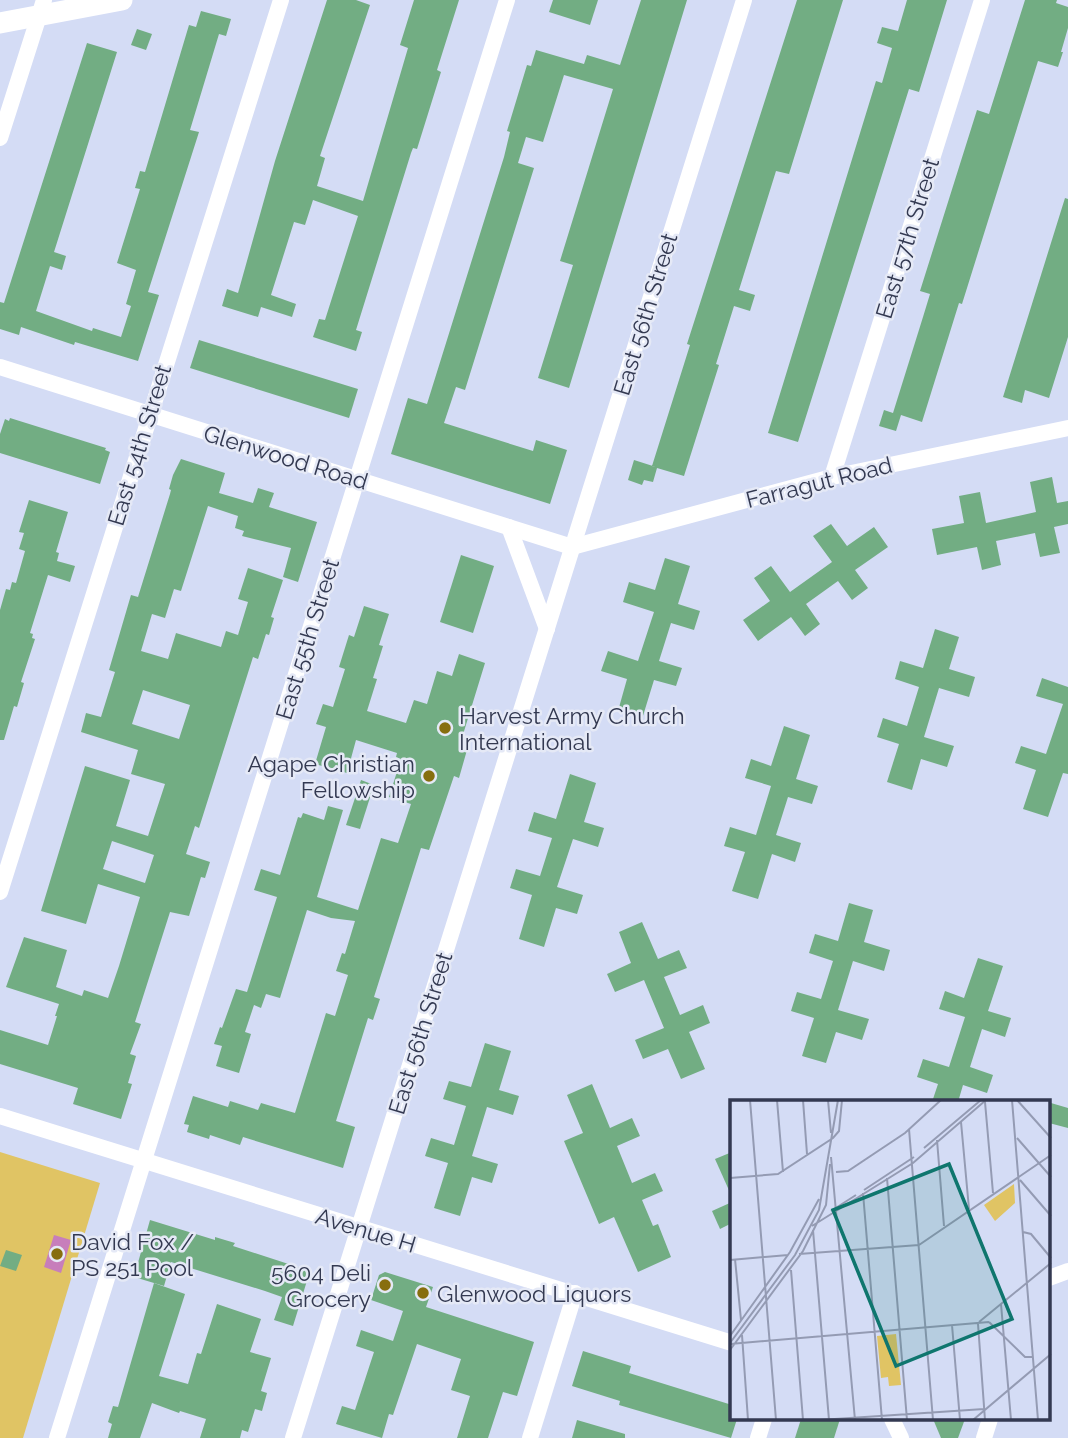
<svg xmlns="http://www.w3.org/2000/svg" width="1068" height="1438" font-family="Raleway,sans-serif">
<rect width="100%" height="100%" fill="#d4dcf5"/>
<path fill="#e0c464" d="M0 1152 100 1183 23 1438H0Z"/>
<path fill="#c77ebb" d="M54 1235 71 1240 61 1273 44 1267Z"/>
<g fill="#72ad83" fill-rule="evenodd">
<path d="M327 0H356L370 5 320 156 325 158 317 186 363 201 408 48 400 45 414 0H459L437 70 441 72 427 117 417 149 413 148 411 153 356 330 362 332 356 351 313 337 319 319 325 320 358 216 313 200 305 225 294 222 271 295 296 304 292 317 261 307 258 317 222 306 227 289 238 293 275 161Z"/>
<path d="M553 0H598L590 25 549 12Z"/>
<path d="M641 0H687L569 388 538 378 573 265 560 261 613 89 564 75 543 142 526 137 518 163 534 168 465 390 456 387 444 423 533 451 536 440 567 450 550 504 391 454 408 398 427 404 504 157 510 132 507 131 527 65 531 66 536 50 584 64 587 55 620 65Z"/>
<path d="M797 0H843L789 174 776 171 739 290 755 295 750 311 734 306 716 364 719 365 684 476 657 468 653 482 644 480 642 485 628 480 634 460 656 467 652 466 690 345 687 344Z"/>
<path d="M907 0H947L919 92 909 89 798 442 768 433 876 81 882 83 892 48 877 43 882 27 898 31Z"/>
<path d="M1025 0H1057L1056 3 1068 7V28L1061 52H1063L1058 67 1038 61 962 304 959 303 922 422 901 415 896 431 879 426 884 410 893 413 923 317 930 294 920 291 977 110 989 114Z"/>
<path d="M201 11 231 19 226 36 219 34 190 130 199 132 148 292 159 295 138 361 75 342 74 345 21 327 19 335 0 329V302L4 303 87 43 117 52 54 252 66 256 62 270 50 266 36 311 92 331 93 328 121 337 131 306 126 304 136 270 117 263 140 189 135 188 140 171 145 172 189 25 196 27Z"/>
<path d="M137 29 152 34 146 50 131 45Z"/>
<path d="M1065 198 1068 199V337L1049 398 1025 390 1022 403 1003 397Z"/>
<path d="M199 340 358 389 349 418 190 368Z"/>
<path d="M10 418 106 448 105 450 110 452 100 484 0 453V434L5 419 9 421Z"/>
<path d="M181 459 225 473 219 493 253 503 258 488 274 493 269 507 317 522 298 582 283 577 291 548 242 536 244 531 235 528 238 516 208 506 181 591 174 589 165 618 152 614 141 651 168 659 176 633 221 647 226 631 238 635 248 602 238 599 248 568 283 580 271 617 274 618 269 635 266 634 258 659 253 657 199 828 195 826 186 854 210 862 205 878 201 877 189 916 170 912 135 1022 141 1024 130 1054 136 1056 128 1083 132 1084 121 1119 73 1104 78 1088 0 1064V1030L48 1045 57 1016H55L59 1004 6 987 24 937 67 950 56 987 82 996 84 990 108 998 119 966 140 897 98 884 86 924 41 911 85 766 130 780 116 826 148 836 165 784 131 774 138 750 81 732 86 713 101 717 115 672 109 670 131 595 138 597 170 494 171 490 169 489 173 475ZM143 690 190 705 179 739 132 724ZM112 841 154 855 145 883 103 869Z"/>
<path d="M1052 477 1057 503 1068 501V524L1054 527 1060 553 1040 557 1035 533 996 541 1001 565 982 570 977 547 937 555 932 529 964 523 959 496 980 492 986 523 1036 512 1030 482Z"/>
<path d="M29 500 68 512 56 552 59 553 57 561 75 566 70 582 48 575 30 633 33 634 32 638 35 639 21 682 24 683 17 707 14 706 4 740H0V610L6 589 10 590 12 582 16 583 25 551 19 549 24 533 19 532Z"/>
<path d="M831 524 847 546 874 527 888 547 855 570 868 588 852 600 838 581 806 604 820 624 805 636 791 617 758 641 743 620 770 601 754 578 771 566 790 592 832 562 813 536Z"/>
<path d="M461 555 494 566 473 633 440 622Z"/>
<path d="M665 558 690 566 678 604 700 611 694 630 671 623 659 661 682 668 676 686 654 680 642 719 618 711 627 679 601 671 608 651 638 661 654 612 623 602 629 582 655 590Z"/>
<path d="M364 606 389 614 379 645 383 646 373 678 377 679 367 711 406 723 414 700 427 704 437 671 452 676 459 654 485 663 461 741 469 743 459 778 454 776 429 850 421 848 374 997 380 999 373 1020 368 1018 336 1121 355 1127 343 1168 243 1137 240 1145 210 1135 209 1139 187 1132 189 1125 184 1124 193 1096 228 1107 230 1101 258 1110 261 1103 295 1113 326 1013 335 1016 348 975 336 971 342 953 345 954 355 921 331 918 307 910 280 998 266 994 261 1008 254 1005 245 1032 251 1034 239 1073 216 1066 222 1046 214 1044 220 1027 222 1028 236 989 247 992 277 897 254 890 261 869 280 875 298 817 301 818 303 813 324 820 328 806 343 810 317 897 358 910 381 838 398 843 411 804 389 797 401 759 396 757 397 753 356 740 347 773 315 764 326 727 316 724 323 704 333 707 345 669 339 667 349 635 354 637Z"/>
<path d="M935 629 959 637 949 669 975 677 969 697 939 688 924 737 954 746 947 767 921 759 912 790 887 782 899 744 877 737 883 718 907 726 919 687 895 679 900 661 923 668Z"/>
<path d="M1042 678 1068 687V774L1063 773 1048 817 1023 809 1036 770 1015 763 1021 746 1046 754 1063 704 1036 696Z"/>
<path d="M784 726 810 735 796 779 818 786 812 804 788 797 776 835 801 843 795 862 772 854 758 899 732 891 745 852 724 846 730 827 756 835 771 786 745 778 751 759 771 766Z"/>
<path d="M570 774 596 783 584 822 604 828 598 847 573 839 557 887 583 895 577 914 556 908 544 947 519 939 532 895 510 888 516 869 540 876 552 838 528 831 534 812 556 819Z"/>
<path d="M361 780 374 785 360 829 346 825Z"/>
<path d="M849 903 873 910 864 942 890 950 884 971 853 961 838 1010 869 1019 862 1040 836 1032 826 1063 802 1056 814 1018 791 1011 797 992 821 999 833 961 809 953 815 934 838 941Z"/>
<path d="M642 922 658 959 679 950 687 968 664 977 680 1015 703 1005 710 1023 689 1032 705 1069 681 1079 668 1049 643 1059 635 1040 664 1028 644 980 615 992 607 974 631 963 619 932Z"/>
<path d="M978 958 1003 966 988 1011 1011 1018 1005 1037 982 1029 970 1067 993 1075 987 1093 963 1085 958 1102H932L938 1084 917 1077 923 1059 949 1067 965 1017 939 1009 945 991 964 998Z"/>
<path d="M485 1043 511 1051 499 1090 519 1096 513 1115 487 1107 472 1156 498 1164 492 1183 472 1177 460 1216 434 1208 448 1163 425 1156 431 1138 454 1145 466 1106 443 1099 449 1081 471 1087Z"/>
<path d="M592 1084 610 1128 632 1118 640 1136 617 1146 632 1183 655 1173 663 1191 642 1200 653 1226 658 1224 671 1257 638 1272 614 1217 599 1224 564 1141 583 1133 567 1095Z"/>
<path d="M1051 1103 1068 1108V1128L1049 1123Z"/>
<path d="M732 1152V1197L715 1159Z"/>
<path d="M732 1202V1223L720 1229 712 1211Z"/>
<path d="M150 1220 215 1240V1237L235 1243 233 1246 310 1271 293 1326 274 1320 282 1297 265 1291 171 1262 164 1286 134 1277Z"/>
<path d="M6 1250 22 1255 16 1271 0 1266Z"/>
<path d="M385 1272 433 1287 426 1307 534 1342 517 1396 503 1392 488 1438H457L470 1396 451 1390 461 1359 417 1344 393 1415 389 1414 382 1438 336 1424 342 1406 355 1410 374 1352 356 1346 361 1330 393 1341 403 1311 371 1300 379 1275Z"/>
<path d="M154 1283 185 1294 159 1376 188 1384 197 1353 201 1354 217 1304 261 1319 250 1352 271 1358 261 1391 267 1393 262 1411 255 1409 248 1432 242 1430 240 1438H200L206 1419 180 1411 179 1413 152 1403 140 1438H108L112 1424 108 1422 113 1406 118 1407Z"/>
<path d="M583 1351 631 1366 629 1373 732 1405V1419H737L731 1438 619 1405 620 1401 572 1386Z"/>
<path d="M801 1419H840L834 1438H795Z"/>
<path d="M933 1419H965L958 1438H941Z"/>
<path d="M577 1420 625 1434V1438H572Z"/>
</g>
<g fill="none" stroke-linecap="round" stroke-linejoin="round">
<g stroke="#fff" stroke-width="16">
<path d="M0 138 44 0"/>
<path d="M0 367 572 547"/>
<path d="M832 477 982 0"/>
<path d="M509 527 547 629"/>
<path d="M572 547 832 477 1068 428"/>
<path d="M0 892 281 0"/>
<path d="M0 1116 732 1343"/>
<path d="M1049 1278 1068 1271"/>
<path d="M892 1419 901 1438"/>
<path d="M57 1438 507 0"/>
<path d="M293 1438 744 0"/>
<path d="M530 1438 575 1293"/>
<path d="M758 1438 764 1419"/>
<path d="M984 1438 990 1419"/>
</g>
<path stroke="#fff" stroke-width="21" d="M0 23 122 0"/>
</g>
<g fill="#876e0e" stroke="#e5e9f6" stroke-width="2.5">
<circle cx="445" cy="728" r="7"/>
<circle cx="429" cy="776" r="7"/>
<circle cx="57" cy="1254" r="7"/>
<circle cx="385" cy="1285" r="7"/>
<circle cx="423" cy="1293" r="7"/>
</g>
<g text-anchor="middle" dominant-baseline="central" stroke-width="5" stroke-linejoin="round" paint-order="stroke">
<g font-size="23" fill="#333951" stroke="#e5e9f6">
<text transform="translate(907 238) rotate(-73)">East 57th Street</text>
<text transform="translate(645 314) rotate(-73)">East 56th Street</text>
<text transform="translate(139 445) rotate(-73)">East 54th Street</text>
<text transform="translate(286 457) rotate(17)">Glenwood Road</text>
<text transform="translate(819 482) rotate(-14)">Farragut Road</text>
<text transform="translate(307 639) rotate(-73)">East 55th Street</text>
<text transform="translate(420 1033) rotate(-73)">East 56th Street</text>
<text transform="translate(366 1230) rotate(17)">Avenue H</text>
</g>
<g font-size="23" fill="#333951" stroke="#e5e9f6" text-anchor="start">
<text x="459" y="715">Harvest Army Church<tspan x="459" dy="26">International</tspan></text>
<text x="415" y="763" text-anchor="end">Agape Christian<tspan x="415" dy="26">Fellowship</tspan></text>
<text x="71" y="1241">David Fox /<tspan x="71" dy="26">PS 251 Pool</tspan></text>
<text x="371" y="1272" text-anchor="end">5604 Deli<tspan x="371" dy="26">Grocery</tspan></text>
<text x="437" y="1293">Glenwood Liquors</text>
</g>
</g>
<g transform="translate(730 1100)">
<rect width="320" height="320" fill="#d4dcf5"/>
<path d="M284 84 285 103 265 121 254 105ZM166 234 171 285 159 286 158 277 151 278 147 236Z" fill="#e0c464"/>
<path fill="none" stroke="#949bb3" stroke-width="2" d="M20 0 46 320M47 0 53 72M73 0 77 54M98 0 101 33M282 0 308 320M287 0 321 38M255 2 263 93M231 22 239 109M179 29 203 320M287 38 321 77M207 40 214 126M194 48 251 0M101 57 125 320M106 72 118 71 175 33 211 0M0 78 48 74 103 38 109 31 112 0M157 78 177 320M290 80 321 116M134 90 184 57M133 93 152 320M101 111 126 95M82 126 183 63 256 0M83 130 99 320M293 132 301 134 321 158M189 145 321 55M69 154 189 145M5 159 11 220M0 160 58 155M61 170 73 320M271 204 281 320M249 222 321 163M259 222 295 257H303M248 224 255 320M222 225 230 320M12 235 18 320M0 236 60 152 89 99M0 243 65 155 89 110 108 0M0 244 259 222M0 250 73 151 96 105 100 64M90 320 254 309M243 320 321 254"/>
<path fill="#0f766e" fill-opacity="0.15" stroke="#0f766e" stroke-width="3.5" d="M219 64 282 219 166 266 103 110Z"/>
<rect width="320" height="320" fill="none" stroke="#333951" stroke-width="3.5"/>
</g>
</svg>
